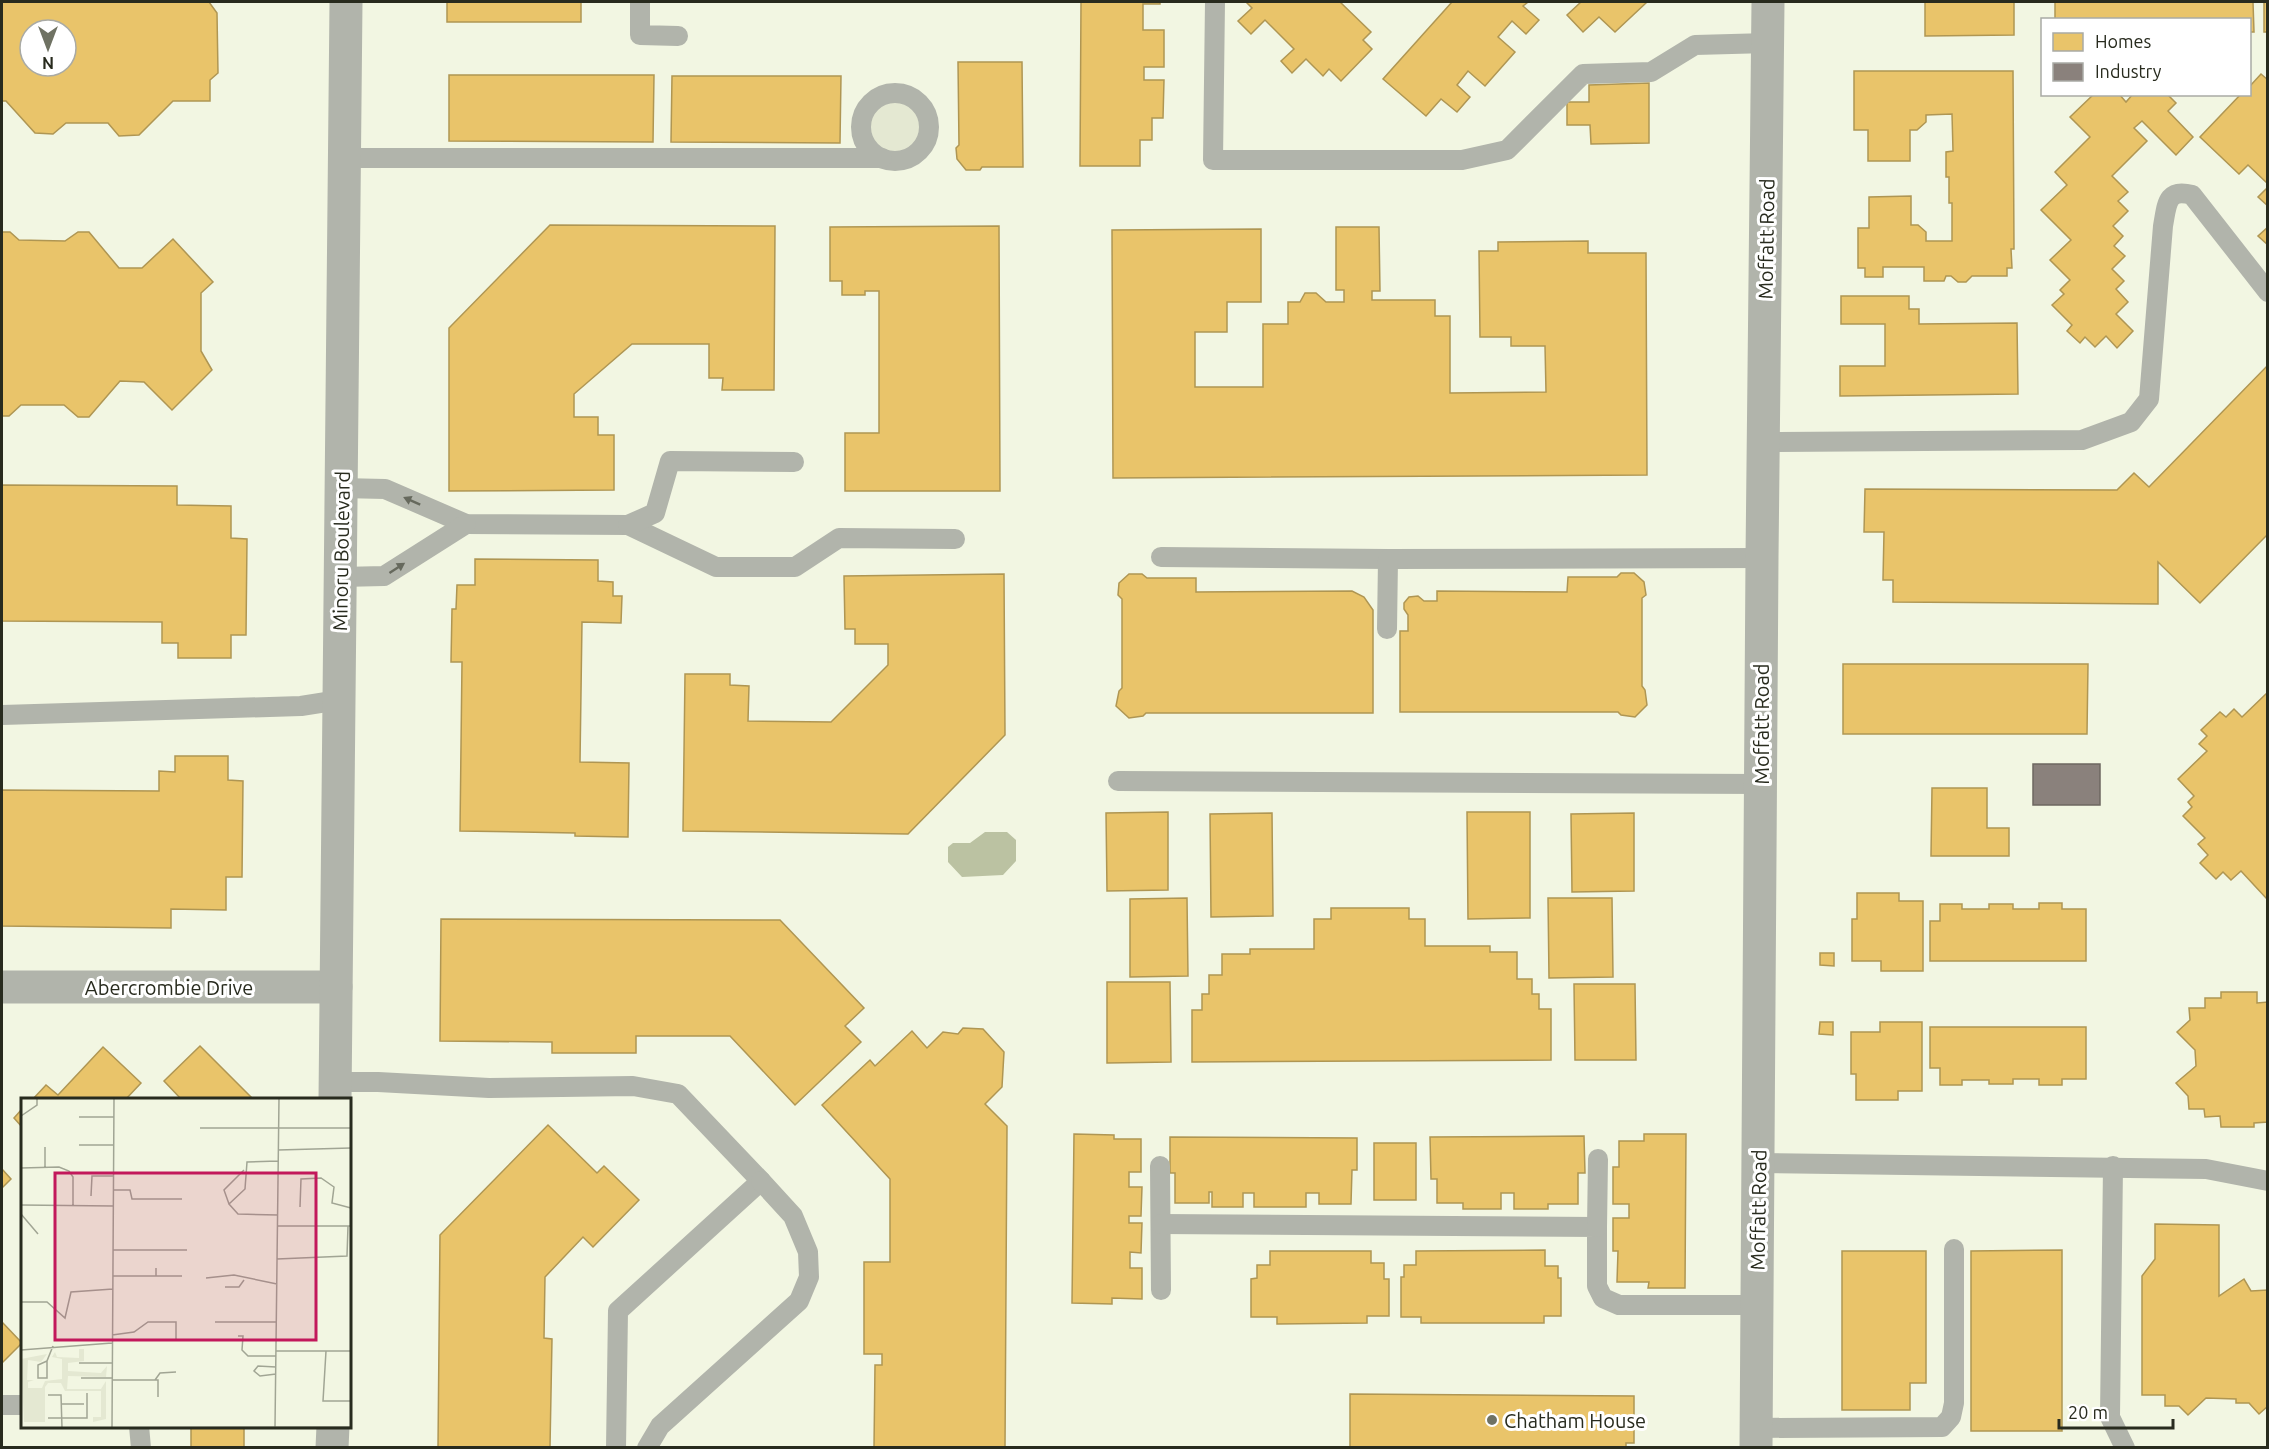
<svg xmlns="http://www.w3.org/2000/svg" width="2269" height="1449" font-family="Ubuntu,sans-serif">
<rect width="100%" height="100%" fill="#f2f6e2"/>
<circle fill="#e4e8d2" cx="895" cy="127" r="25"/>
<path fill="#bbc2a2" d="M985 832H1007L1016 840V861L1003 875 962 877 948 862V847L953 843H970Z"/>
<g fill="#e9c46a" stroke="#af9653" stroke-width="1.5" fill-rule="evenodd">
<path d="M2 2H209L217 13 218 73 210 80V101H173L139 135 119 136 108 123H66L53 134 35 133 6 101H2ZM30 30H66V66H30Z"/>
<rect x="447" y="2" width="134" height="20"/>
<path d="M1081 2H1160V4H1143V30H1164V67H1144V80H1164L1163 118H1152V140H1140V166H1080Z"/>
<path d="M1246 2H1340L1371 32 1363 40 1372 49 1341 81 1329 69 1323 76 1306 59 1292 73 1281 61 1294 49 1265 20 1251 34 1238 21 1252 8Z"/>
<path d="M1452 2H1528L1523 6 1539 20 1526 34 1512 21 1498 37 1515 52 1485 86 1468 71 1457 85 1470 97 1457 112 1441 99 1426 116 1383 79Z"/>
<path d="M1581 2H1647L1615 32 1599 17 1583 32 1567 15Z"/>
<path d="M1925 2H2014V35L1925 36Z"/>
<path d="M2055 2H2253L2254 32H2250V20H2055Z"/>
<rect x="2264" y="2" width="4" height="30"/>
<path d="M958 62H1022L1023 167H982L980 170H966L957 159 956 148 959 145Z"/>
<path d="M1854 71H2013L2014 249H2011L2012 268H2007V276H1972L1966 282H1958L1951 276H1946L1944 281H1924V267H1883V277H1865V268H1858V228H1869V197L1911 196V225H1918L1926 232V241H1952V203H1949V177H1946V152L1953 151 1952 114 1926 115V122L1917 130H1910V161H1868V130H1854Z"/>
<path d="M2261 74 2268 80V184L2248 165 2239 174 2200 137 2241 94H2250V86Z"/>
<path d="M449 75H654L653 142 449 141Z"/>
<path d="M672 76H841L840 143 671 142Z"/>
<path d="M1649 83V143L1591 144 1590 125H1567V102H1589V85Z"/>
<path d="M2094 94H2119L2126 102 2133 94H2167L2176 103 2168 111 2193 137 2176 155 2142 121 2134 128 2147 141 2112 176 2128 192 2118 201 2128 211 2113 226 2123 236 2114 246 2125 256 2112 269 2124 281 2116 289 2128 302 2116 314 2133 331 2117 348 2106 336 2095 347 2085 337 2080 343 2067 331 2072 325 2052 305 2064 294 2060 290 2070 280 2050 260 2071 240 2041 210 2067 185 2055 172 2090 137 2070 117Z"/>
<path d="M2268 187V206L2258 197Z"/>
<path d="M550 225 775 226 774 390H722L723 378H709V344H632L574 394V417H598V435H614V490L449 491V328Z"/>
<path d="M999 226 1000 491H845V433H879V291H865V295H842V281H830V227Z"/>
<path d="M1336 227H1379L1380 291H1372V300H1435V316H1450V393L1546 392 1545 346H1511V337H1480L1479 251H1498V242L1588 241V253H1646L1647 475 1113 478 1112 230 1261 229V302H1227V332H1195V387H1263V324H1288V302H1300L1305 293H1316L1326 302H1344V290H1336Z"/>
<path d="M2268 227V245L2258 236Z"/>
<path d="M2 232H10L19 240 65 241 78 232H89L119 268H142L173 239 213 282 201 293V351L212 370 172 410 144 382 120 381 89 417H78L64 405H21L9 416H2Z"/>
<path d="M1841 296H1909V309H1919V324L2017 323 2018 394 1840 396V366H1885V324H1841Z"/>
<path d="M2268 365V534L2200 603 2158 562V604L1893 602V580H1883L1884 532H1864L1865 489 2117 490 2134 473 2149 487Z"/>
<path d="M2 485 177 486V505L231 506V538L247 539 246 635H231V658H178V643H162V622L2 621Z"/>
<path d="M475 559 598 560V581L613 582V596H622L621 623 582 622 580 762 629 763 628 837 575 836V833L460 831 462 662H451L452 609H456L457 585H475Z"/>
<path d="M1621 573H1634L1644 582 1646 595 1642 598V686L1645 690 1647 705 1635 717 1621 715 1618 712H1400V631H1408V615L1404 609V603L1409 597 1418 596 1424 601H1437V591L1567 592 1568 577H1617Z"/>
<path d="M1004 574 1005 735 908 834 683 831 685 674H730V685L749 686 748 721 831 722 888 665V644H855V629H845L844 576Z"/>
<path d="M1129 574H1142L1147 578H1196V592L1352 591 1364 597 1373 610V713H1146L1143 716 1129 718 1116 706 1119 691 1122 688V599L1118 595 1119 583Z"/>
<path d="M1843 664H2088L2087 734H1843Z"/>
<path d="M2268 692V896L2266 898 2241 871 2231 880 2223 872 2216 879 2200 863 2208 855 2198 844 2205 838 2183 816 2192 807 2188 802 2194 796 2178 779 2207 751 2199 744 2207 736 2201 730 2220 712 2226 717 2234 709 2242 717Z"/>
<path d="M175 756H228V780L243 781 242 877H226V910L171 909V928L2 926V790L159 791V771L175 772Z"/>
<path d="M1932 788H1987V828H2009V856H1931Z"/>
<path d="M1168 812V890L1107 891 1106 813Z"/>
<path d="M1467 812H1530V918L1468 919Z"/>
<path d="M1272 813 1273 916 1211 917 1210 814Z"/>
<path d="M1634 813V891L1572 892 1571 814Z"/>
<path d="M1857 893H1899V901H1923V971H1881V961H1852V919H1857Z"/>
<path d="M1187 898 1188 976 1130 977V899Z"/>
<path d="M1548 898H1612L1613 977 1549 978Z"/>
<path d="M2039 903H2062V909H2086V961H1930V921H1940V904H1962V909H1989V904H2013V909H2039Z"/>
<path d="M1331 908H1409V919H1425V946H1490V952H1517V979H1532V994H1539V1009H1551V1060L1192 1062V1010H1202V994H1209V975H1222V954H1250V949H1314V919H1331Z"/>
<path d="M441 919 780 920 864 1008 845 1026 861 1042 795 1105 730 1036H636V1053H552V1042L440 1041Z"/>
<path d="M1820 953H1834V966L1820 965Z"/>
<path d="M1107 982H1170L1171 1062 1107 1063Z"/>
<path d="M1574 984H1635L1636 1060H1575Z"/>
<path d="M2221 992H2257V1003L2268 1002V1122L2254 1123V1127H2221L2220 1116 2205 1117 2204 1109H2189L2188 1096 2176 1083 2196 1066 2195 1050 2177 1032 2190 1020 2189 1008H2205V998H2221Z"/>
<path d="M1820 1022H1833V1035L1819 1034Z"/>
<path d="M1880 1022H1922V1091H1898V1100H1856V1074H1851V1032H1880Z"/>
<path d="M1930 1027H2086V1079H2062V1085H2039V1079H2013V1084H1989V1080H1962V1085H1940V1068H1930Z"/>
<path d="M963 1028 983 1029 1004 1052 1002 1087 985 1104 1007 1126 1005 1448H874L875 1365H882V1354H864V1262H890V1179L822 1105 870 1060 875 1066 912 1031 927 1048 943 1032 958 1034Z"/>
<path d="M200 1046 252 1098 250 1100H182L164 1081Z"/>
<path d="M103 1047 141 1083 125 1100H32L46 1085 58 1095Z"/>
<path d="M22 1109V1127L14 1118Z"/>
<path d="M548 1125 597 1173 604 1166 639 1200 593 1247 583 1237 545 1277 544 1338 552 1339 550 1447 558 1448H438L440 1235Z"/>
<path d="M1074 1134 1114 1135V1139H1141V1172H1129V1187H1142L1141 1216H1129V1223H1142L1141 1253 1130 1252V1268H1142V1299L1112 1298V1304L1072 1303Z"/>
<path d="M1644 1134H1686L1685 1288H1648L1649 1282H1617L1618 1251H1613V1218H1629V1204H1613V1167H1619V1141H1644Z"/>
<path d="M1584 1136 1585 1173H1578V1204H1548V1209H1514V1193H1501V1209H1463V1203H1437V1179H1431L1430 1137Z"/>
<path d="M1170 1137 1357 1138V1170H1352L1351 1204H1319V1193H1306V1207H1254V1193H1243V1207H1212V1192H1209V1203H1175V1173H1170Z"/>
<rect x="1374" y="1143" width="42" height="57"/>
<path d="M2 1169 11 1179 2 1188Z"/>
<path d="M2155 1224 2219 1225V1296L2244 1279 2251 1291 2268 1290V1406L2259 1414 2249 1403H2236V1399L2206 1398 2188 1415 2179 1406H2165V1395H2142V1276L2155 1259Z"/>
<path d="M1545 1250V1266H1558V1278H1561V1316H1544V1323H1421V1317H1401V1277H1404V1265H1416V1251Z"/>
<path d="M2062 1250V1431H1971V1251Z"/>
<path d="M1270 1251H1371V1263H1384V1279H1389V1316H1367V1323L1277 1324V1317H1251V1279L1257 1278V1265H1270Z"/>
<path d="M1842 1251H1926V1383H1910V1410H1842Z"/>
<path d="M2 1322 22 1343 2 1363Z"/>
<path d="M1350 1394 1634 1396V1443H1626V1448H1350Z"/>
<rect x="191" y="1426" width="53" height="22"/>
</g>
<rect fill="#8a817c" stroke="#6d6760" stroke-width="1.5" x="2033" y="764" width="67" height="41"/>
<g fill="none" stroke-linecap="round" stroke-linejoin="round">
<g stroke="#b1b4ab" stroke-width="20">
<path d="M640 2V35L678 36"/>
<path d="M1215 2 1213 160H1462L1507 150 1583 74 1651 72 1695 45 1768 43"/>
<circle cx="895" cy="127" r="34"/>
<path d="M344 158H882"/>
<path d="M1764 442 2082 440 2131 422 2149 399 2163 226C2167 205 2166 188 2192 195L2268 292"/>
<path d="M341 488 385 489 466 524 628 525 716 567H795L839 538 955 539"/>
<path d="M628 525 655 513 670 461 794 462"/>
<path d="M1161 557 1388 559"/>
<path d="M341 577 384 576 466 524"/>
<path d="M1387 629 1388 559 1762 558"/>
<path d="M2 715 301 706 339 700"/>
<path d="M1118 781 1761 784"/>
<path d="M335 1082H378L489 1088 633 1086 678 1094 761 1181 618 1311 616 1448"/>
<path d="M1759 1163 2206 1169 2268 1181"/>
<path d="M1160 1166 1161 1290"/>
<path d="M2113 1166 2110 1417 2125 1448"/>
<path d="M1161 1224 1597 1227V1286L1603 1298 1619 1305H1757"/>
<path d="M1597 1227 1598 1159"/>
<path d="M2 1405H22"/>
<path d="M139 1426 141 1448"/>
<path d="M1756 1428 1942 1427 1951 1417 1954 1403V1249"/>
<path d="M647 1448 660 1426 799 1301 809 1277 808 1252 793 1216 761 1181"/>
</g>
<g stroke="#b1b4ab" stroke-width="33">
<path d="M2 987H336"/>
<path d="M1756 1448 1762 558 1768 2"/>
</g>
<g stroke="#b1b4ab" stroke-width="33">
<path d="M335 1100 346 2"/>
<path d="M332 1448 333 1426"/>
</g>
</g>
<defs><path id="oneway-solid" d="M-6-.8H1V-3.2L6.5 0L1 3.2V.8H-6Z" transform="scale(1.5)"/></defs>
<g fill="#66695d">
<use href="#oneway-solid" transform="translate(412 501) rotate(-156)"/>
<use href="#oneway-solid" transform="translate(397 568) rotate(-33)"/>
</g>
<circle fill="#6f7263" stroke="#fff" stroke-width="2" cx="1492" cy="1420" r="6"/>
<g text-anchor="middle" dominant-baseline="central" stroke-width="6" stroke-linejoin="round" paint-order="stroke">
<g font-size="20" fill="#282b1e" stroke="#fff">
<text transform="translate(1766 239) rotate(-89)">Moffatt Road</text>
<text transform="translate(341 551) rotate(-89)">Minoru Boulevard</text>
<text transform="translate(1761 724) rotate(-90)">Moffatt Road</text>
<text x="169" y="987">Abercrombie Drive</text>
<text transform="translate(1758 1210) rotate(-89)">Moffatt Road</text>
</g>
<g font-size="20" fill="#282b1e" stroke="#fff" text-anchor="start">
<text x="1504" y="1420">Chatham House</text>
</g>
</g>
<g transform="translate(21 1098)">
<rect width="330" height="330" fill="#f2f6e2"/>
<path d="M58 251H63V263L47 265V273L80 275 86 268 85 279 47 278 46 291H80L85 283V321L72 324V319H80V293H44L40 285H27L24 289V324H3L0 261 26 256 20 264 7 262 6 282H13L7 284V290H21L24 283 41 281V261L31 259 34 254 36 259 58 260Z" fill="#e4e8d2"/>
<path fill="none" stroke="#a1a594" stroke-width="1.5" d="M0 18 16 7V0M58 19H93M179 30H330M58 47H93M24 49V70M257 52 330 50M0 70 38 69 48 73 52 79V108M93 92H109L111 101H161M70 98 71 78H93M208 106 203 92 223 72M0 107 92 108M279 109 280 81 300 80 313 89 311 105 330 110M0 116 17 136M257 117 217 116 208 106 224 91 226 64 257 63M257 128H330M92 152H166M256 161 326 158 327 128M92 178H135V170M135 178H161M185 180 213 177 256 186M204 189H218L223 182M0 204H26L44 220 50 194 92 191M194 224H256M91 237 113 234 127 224H155V243M217 238H222L221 252 227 258H255M0 252 91 245M255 253H330M305 253 302 303H330M26 263 17 267V280H26V263L32 248M58 265H91M255 276 239 278 233 273 237 268 255 269M60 280H91M91 282H137V299M134 282 139 275 155 274M27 297H40L41 330M40 306H63M27 320H66V295M254 329 258 0M36 330 330 329M91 330 93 0"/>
<path fill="#c2185b" fill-opacity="0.15" stroke="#c2185b" stroke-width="3" d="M34 75H295V242H34Z"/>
<rect width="330" height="330" fill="none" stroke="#282b1e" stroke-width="3"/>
</g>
<rect width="2269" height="1449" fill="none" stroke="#282b1e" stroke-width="6"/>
<rect x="2041" y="18" width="210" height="78" fill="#ffffff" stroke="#a9aaa5" stroke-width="1.5"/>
<rect x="2053" y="33" width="30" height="18" fill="#e9c46a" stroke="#a9aaa5" stroke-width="1.5"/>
<text x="2095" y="48" font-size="18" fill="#282b1e">Homes</text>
<rect x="2053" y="63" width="30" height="18" fill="#8a817c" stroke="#a9aaa5" stroke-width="1.5"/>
<text x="2095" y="78" font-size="18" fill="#282b1e">Industry</text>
<g transform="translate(48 48) rotate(180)"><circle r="28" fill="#ffffff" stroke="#a9aaa5" stroke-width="1.5"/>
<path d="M0-4.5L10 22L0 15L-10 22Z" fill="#6f7263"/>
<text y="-9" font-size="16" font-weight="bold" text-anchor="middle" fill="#282b1e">N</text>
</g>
<path d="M2059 1419v9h114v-9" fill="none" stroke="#282b1e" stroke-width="3"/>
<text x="2068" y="1419" font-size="18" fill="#282b1e" stroke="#ffffff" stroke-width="4.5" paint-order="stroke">20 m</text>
</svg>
